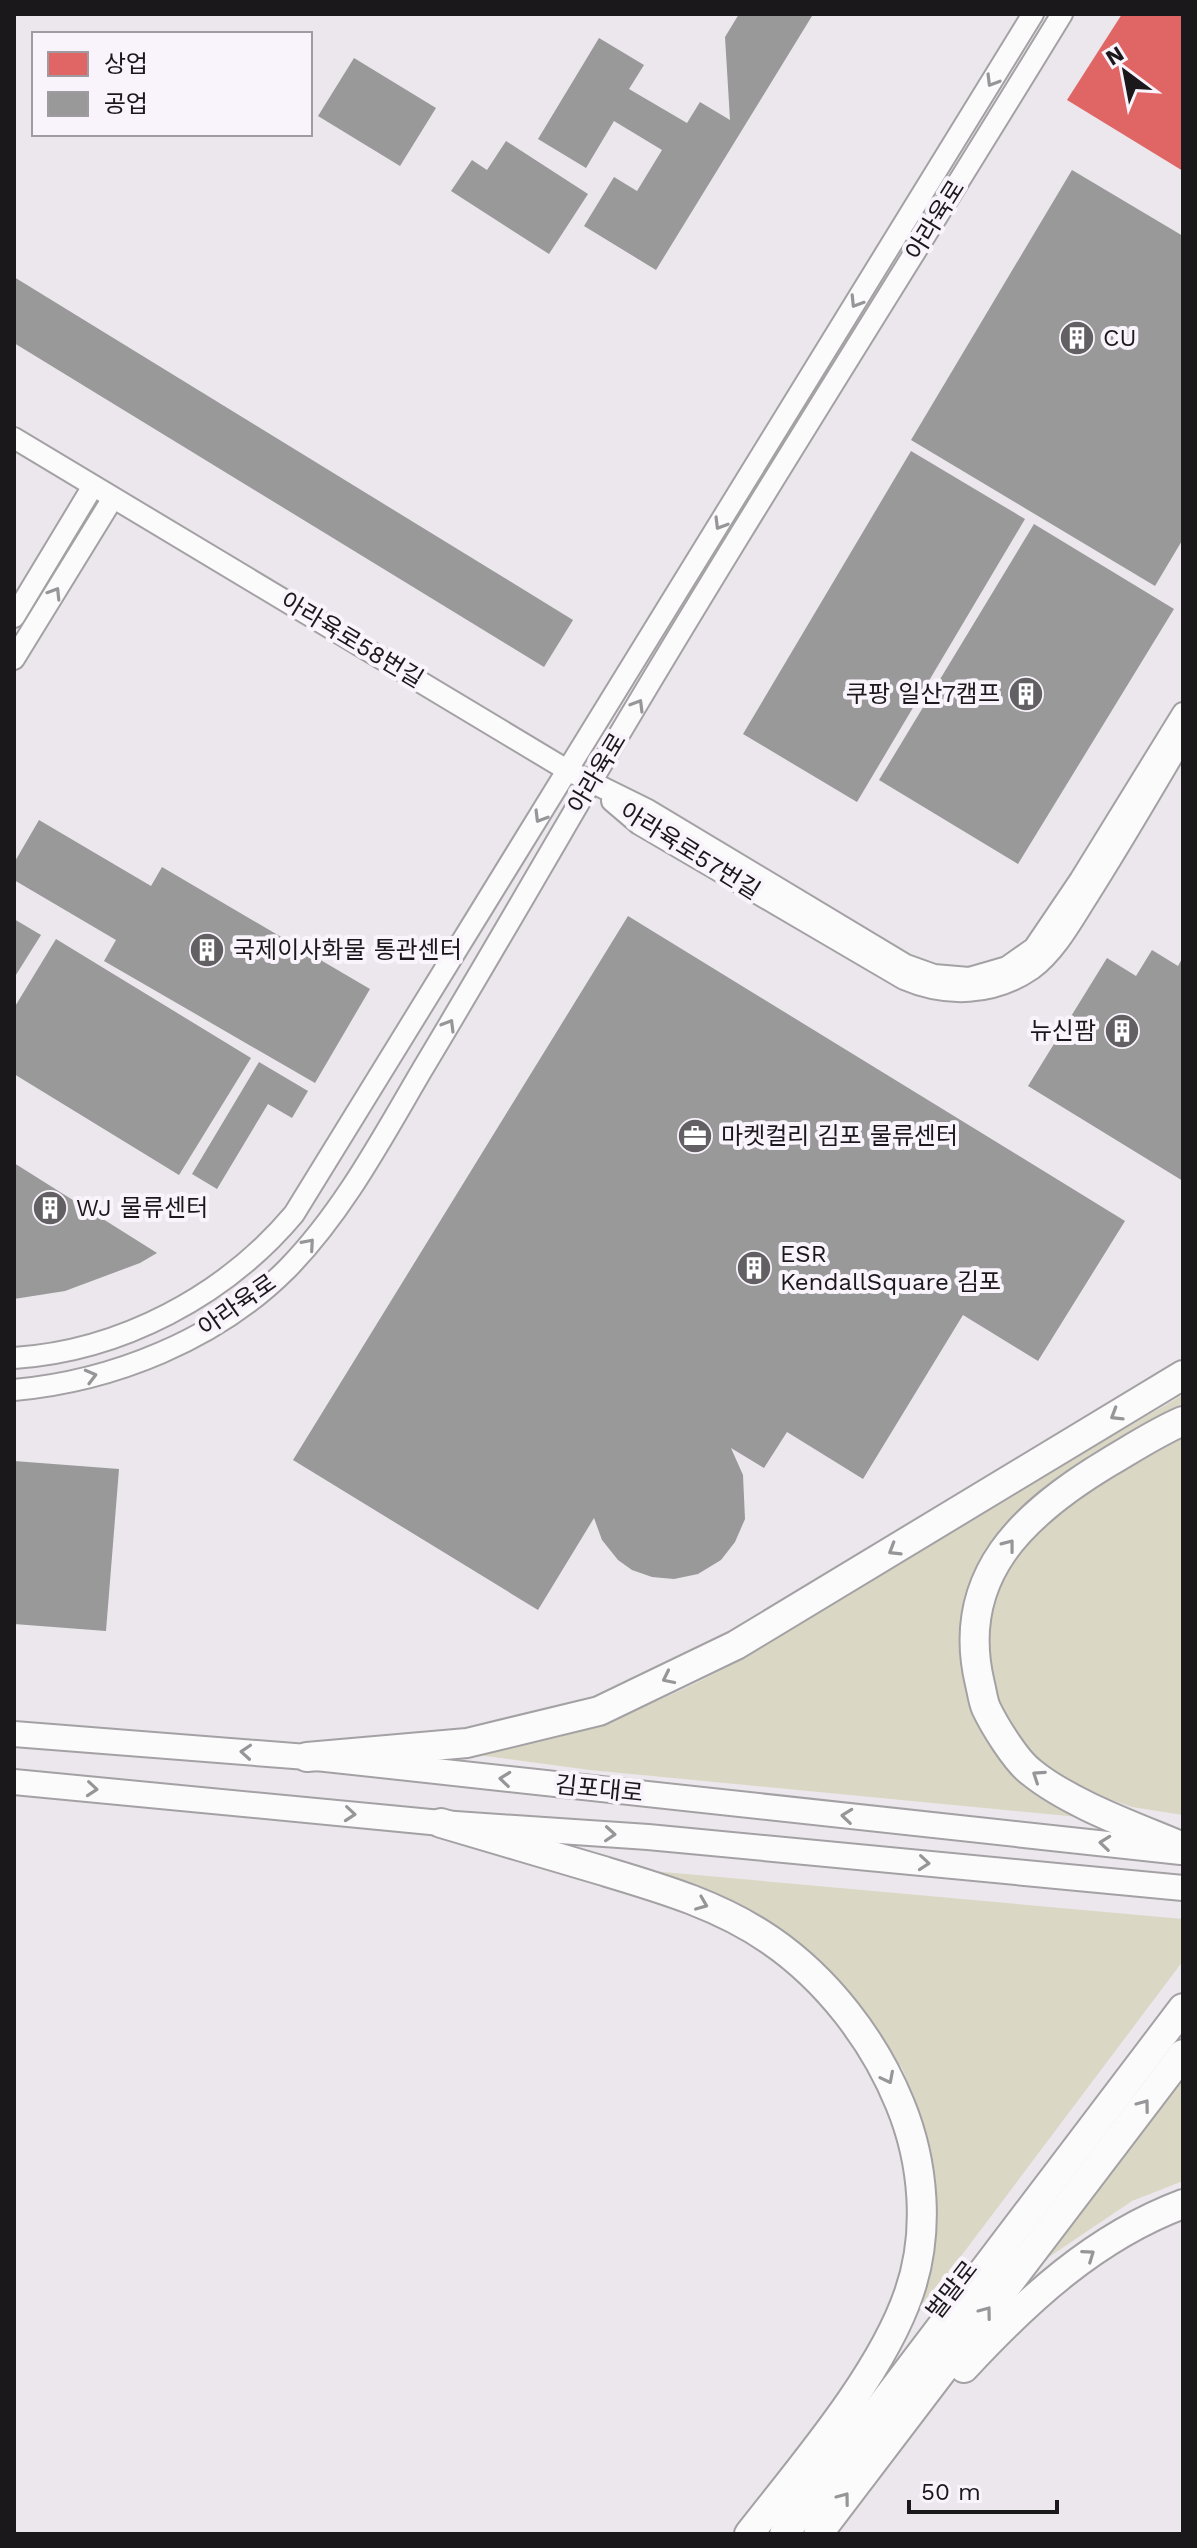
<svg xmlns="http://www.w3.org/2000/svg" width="1197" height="2548" font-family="'Work Sans','Noto Sans KR',sans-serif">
<rect width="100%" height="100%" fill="#ebe7ec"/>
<g fill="#dad8c4">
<path d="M1183 1395V1403C1090 1455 963 1513 962 1638 962 1662 966 1692 978 1714 984 1725 999 1735 1008 1744 1035 1769 1062 1794 1089 1818L590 1770 463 1753C498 1747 537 1744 572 1733 630 1715 684 1690 737 1662L1023 1488Z"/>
<path d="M1183 1426V1815L1132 1807 1075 1787 1047 1771 1020 1747 995 1705 984 1631 997 1580 1026 1534Z"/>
<path d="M630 1869 1183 1919V1961L919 2312 932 2235 927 2144 917 2104 902 2068 869 2021 841 1988Z"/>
<path d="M1183 2079V2181L1132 2201 1037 2265Z"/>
</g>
<path fill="#e06666" d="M1122 14H1183V171L1067 100Z"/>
<g fill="#999">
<path d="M739 14H810L812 16 656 270 584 226 614 177 637 191 662 150 614 121 586 168 538 139 599 38 644 65 629 89 687 123 700 102 730 120 725 37Z"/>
<path d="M354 58 436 108 400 166 318 116Z"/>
<path d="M506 141 588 194 549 254 451 191 472 160 487 170Z"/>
<path d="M1072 170 1183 236V539L1155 586 911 440Z"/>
<path d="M14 277 573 620 544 667 14 343Z"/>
<path d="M911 451 1025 519 857 802 743 734Z"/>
<path d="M1034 524 1174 609 1018 864 879 780Z"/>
<path d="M39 820 151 886 162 867 370 989 315 1083 104 961 116 940 14 880V863Z"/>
<path d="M628 916 1125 1221 1038 1361 963 1315 863 1479 787 1432 764 1468 731 1448 743 1475 745 1519 735 1542 721 1560 698 1574 674 1579 652 1577 632 1570 618 1560 602 1540 594 1518 538 1610 293 1460Z"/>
<path d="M14 919 41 935 14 978Z"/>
<path d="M56 939 251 1058 179 1175 14 1074V1008Z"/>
<path d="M1152 950 1178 966 1183 957V1181L1028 1086 1107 958 1136 976Z"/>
<path d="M259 1062 308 1091 292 1118 268 1104 217 1189 192 1174Z"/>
<path d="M14 1163 157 1253 140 1263 65 1291 14 1299Z"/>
<path d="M14 1461 119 1469 106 1631 14 1624Z"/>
</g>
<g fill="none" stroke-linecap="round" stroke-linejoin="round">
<g stroke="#a4a1a4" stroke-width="24">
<g id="minor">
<path d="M14 438 567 770 648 810 906 965 934 975 969 978 1007 967 1034 948 1080 880 1183 713"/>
<path d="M14 617 93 486"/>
<path d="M14 659 113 498"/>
<path d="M612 801 639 824 904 979C946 997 993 996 1032 969 1056 951 1072 921 1088 896 1121 844 1152 791 1183 738"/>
<path d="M14 1358C121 1351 225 1296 294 1214L1033 14"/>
<path d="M14 1390C113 1381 216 1340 287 1269 343 1212 382 1138 422 1070 479 975 534 880 590 784 742 525 905 271 1062 14"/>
</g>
</g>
<g stroke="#a4a1a4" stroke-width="28">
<g id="major">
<path d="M14 1734 307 1757 1181 1852"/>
<path d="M14 1782 441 1823 648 1837 1183 1888"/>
</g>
</g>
<g stroke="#a4a1a4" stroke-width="32">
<g id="highway">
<path d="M1183 1421C1157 1432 1133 1448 1109 1462 1024 1513 954 1576 980 1684 982 1692 983 1701 986 1708 994 1725 1016 1761 1031 1772 1070 1804 1136 1827 1183 1847"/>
<path d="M307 1757 467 1743 599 1711 736 1645 1183 1375"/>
<path d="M441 1823C493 1838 545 1854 597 1869 657 1887 718 1904 770 1940 827 1979 874 2040 900 2104 924 2162 930 2233 909 2293 881 2375 802 2466 749 2534"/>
<path d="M964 2368C1027 2300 1095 2237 1183 2204"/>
<path d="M784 2534 1183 2008"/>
<path d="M818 2534 1183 2054"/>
</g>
</g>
<use href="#minor" stroke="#fcfbfc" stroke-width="20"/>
<use href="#major" stroke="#fcfbfc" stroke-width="24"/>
<use href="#highway" stroke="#fcfbfc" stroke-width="28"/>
</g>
<defs><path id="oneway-chevron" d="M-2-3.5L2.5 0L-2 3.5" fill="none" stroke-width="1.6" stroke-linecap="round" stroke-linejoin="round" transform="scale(2)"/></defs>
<g stroke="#969597">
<use href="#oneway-chevron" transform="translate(992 81) rotate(121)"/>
<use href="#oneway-chevron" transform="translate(856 302) rotate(122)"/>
<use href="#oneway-chevron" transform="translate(720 524) rotate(121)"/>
<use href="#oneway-chevron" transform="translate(55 593) rotate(-58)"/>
<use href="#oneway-chevron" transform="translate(638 705) rotate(-59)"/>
<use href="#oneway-chevron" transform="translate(540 817) rotate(121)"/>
<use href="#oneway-chevron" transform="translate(449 1025) rotate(-59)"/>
<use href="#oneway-chevron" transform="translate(309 1244) rotate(-49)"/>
<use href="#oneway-chevron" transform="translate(91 1376) rotate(-15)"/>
<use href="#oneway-chevron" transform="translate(1116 1415) rotate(149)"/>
<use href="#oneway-chevron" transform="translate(1009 1545) rotate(-52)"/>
<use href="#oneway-chevron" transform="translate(894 1550) rotate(149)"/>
<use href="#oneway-chevron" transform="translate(668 1678) rotate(154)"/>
<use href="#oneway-chevron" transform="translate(246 1752) rotate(-176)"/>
<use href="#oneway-chevron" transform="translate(1038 1776) rotate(-146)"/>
<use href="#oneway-chevron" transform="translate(505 1779) rotate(-174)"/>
<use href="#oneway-chevron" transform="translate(92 1789) rotate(5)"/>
<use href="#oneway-chevron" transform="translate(350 1814) rotate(5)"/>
<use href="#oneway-chevron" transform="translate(847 1816) rotate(-174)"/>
<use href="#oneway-chevron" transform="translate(610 1834) rotate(4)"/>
<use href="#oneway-chevron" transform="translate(1105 1843) rotate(-174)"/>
<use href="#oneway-chevron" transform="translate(924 1863) rotate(5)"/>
<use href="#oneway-chevron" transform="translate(702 1904) rotate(22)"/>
<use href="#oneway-chevron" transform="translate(888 2078) rotate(63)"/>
<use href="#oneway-chevron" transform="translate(1144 2105) rotate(-53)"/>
<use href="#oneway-chevron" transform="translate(1089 2255) rotate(-35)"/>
<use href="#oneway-chevron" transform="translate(986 2312) rotate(-53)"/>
<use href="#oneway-chevron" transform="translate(844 2498) rotate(-53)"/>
</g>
<defs>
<g id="building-disc" transform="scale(1.8)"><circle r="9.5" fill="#636064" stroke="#f9f3fb"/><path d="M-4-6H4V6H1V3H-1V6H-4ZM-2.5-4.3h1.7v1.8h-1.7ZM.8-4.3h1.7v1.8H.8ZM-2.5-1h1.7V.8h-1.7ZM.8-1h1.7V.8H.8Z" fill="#fff"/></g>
<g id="office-disc" transform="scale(1.8)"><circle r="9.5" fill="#636064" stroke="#f9f3fb"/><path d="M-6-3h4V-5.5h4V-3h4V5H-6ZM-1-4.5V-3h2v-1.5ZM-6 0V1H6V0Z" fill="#fff"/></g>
</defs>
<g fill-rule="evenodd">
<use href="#building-disc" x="1077" y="338"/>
<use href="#building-disc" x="1026" y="694"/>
<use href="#building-disc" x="207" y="950"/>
<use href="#building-disc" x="1122" y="1031"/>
<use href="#office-disc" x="695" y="1136"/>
<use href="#building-disc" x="50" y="1208"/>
<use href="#building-disc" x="754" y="1268"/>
</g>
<g text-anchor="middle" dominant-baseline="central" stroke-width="8" stroke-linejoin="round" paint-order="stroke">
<g font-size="24" fill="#1a181b" stroke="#f9f3fb">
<text transform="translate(935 220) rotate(-58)">아라육로</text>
<text transform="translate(352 640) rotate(31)">아라육로58번길</text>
<text transform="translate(597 773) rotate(-59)">아라육로</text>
<text transform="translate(690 851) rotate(32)">아라육로57번길</text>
<text transform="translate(237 1305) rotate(-35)">아라육로</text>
<text transform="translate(599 1789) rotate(6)">김포대로</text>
<text transform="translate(952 2290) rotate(-52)">벌말로</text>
</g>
<g font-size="24" fill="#1a181b" stroke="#f9f3fb" text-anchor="start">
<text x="1103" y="338">CU</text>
<text x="1000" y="694" text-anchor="end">쿠팡 일산7캠프</text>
<text x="233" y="950">국제이사화물 통관센터</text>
<text x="1096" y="1031" text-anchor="end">뉴신팜</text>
<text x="721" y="1136">마켓컬리 김포 물류센터</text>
<text x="76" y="1208">WJ 물류센터</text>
<text x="780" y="1254">ESR<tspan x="780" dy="28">KendallSquare 김포</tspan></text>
</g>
</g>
<rect width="1197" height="2548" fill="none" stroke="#1a181b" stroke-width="32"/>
<rect x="32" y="32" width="280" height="104" fill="#f9f3fb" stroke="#a09ba1" stroke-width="2"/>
<rect x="48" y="52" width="40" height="24" fill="#e06666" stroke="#a09ba1" stroke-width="2"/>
<text x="104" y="72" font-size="24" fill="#1a181b">상업</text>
<rect x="48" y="92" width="40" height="24" fill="#999999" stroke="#a09ba1" stroke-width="2"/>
<text x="104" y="112" font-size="24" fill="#1a181b">공업</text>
<g transform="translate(1125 72) rotate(328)" stroke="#f9f3fb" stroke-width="6" paint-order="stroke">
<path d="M0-6L14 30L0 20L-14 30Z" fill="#1a181b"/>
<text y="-12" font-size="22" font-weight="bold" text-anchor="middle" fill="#1a181b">N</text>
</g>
<path d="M909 2500v12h148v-12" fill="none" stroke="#1a181b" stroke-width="4"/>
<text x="921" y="2500" font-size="24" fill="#1a181b" stroke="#f9f3fb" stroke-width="6" paint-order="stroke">50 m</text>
</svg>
